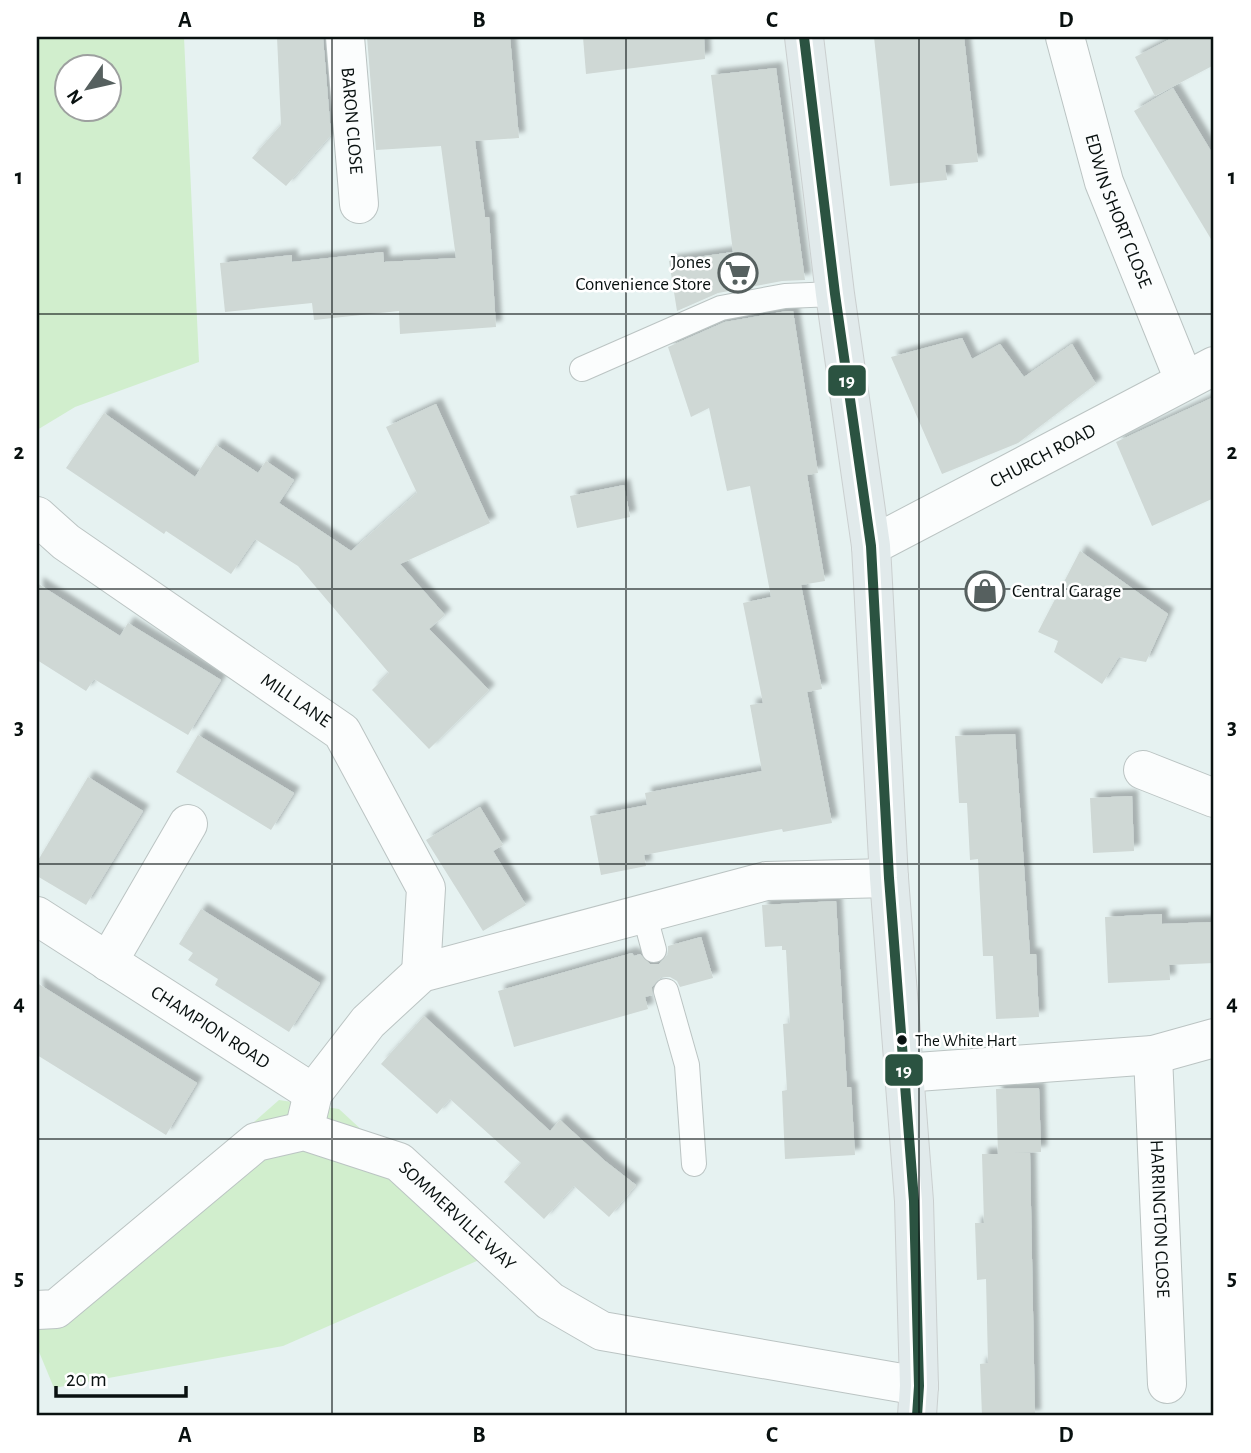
<svg xmlns="http://www.w3.org/2000/svg" width="1251" height="1453" font-family="'Alegreya Sans',sans-serif">
<defs>
<filter id="shadow"><feDropShadow dx="6" dy="-6" stdDeviation="2" flood-color="#0004"/></filter>
</defs>
<rect width="100%" height="100%" fill="#e6f2f1"/>
<g fill="#d1eecd" fill-rule="evenodd">
<path d="M37 37H184L199 362 75 407 37 430ZM66 66H108V108H66Z"/>
<path d="M279 1100 339 1109 495 1253 283 1346 54 1388 37 1347V1312Z"/>
</g>
<g fill="#cfd8d5" filter="url(#shadow)">
<path d="M277 37H323L331 135 286 186 252 158 281 125Z"/>
<path d="M367 37H510L519 138 475 141 485 217H489L496 327 400 334 399 311 314 320 312 303 225 312 220 263 292 255V262L383 252 384 262 456 258 441 146 376 150Z"/>
<path d="M583 37H704L705 59 586 74Z"/>
<path d="M874 37H964L978 162 945 165 947 180 890 186Z"/>
<path d="M1174 37H1214V65L1155 96 1135 57Z"/>
<path d="M776 68 805 280 782 281 718 293 677 311 669 261 733 252 711 75Z"/>
<path d="M1173 88 1214 156V244L1134 111Z"/>
<path d="M787 311H793L818 473 807 475 825 581 801 585 822 689 807 692 832 823 783 832 782 829 644 855 646 866 601 875 590 816 647 805 645 793 762 771 750 705 763 703 743 603 771 597 750 486 727 491 709 408 691 417 668 347 725 322Z"/>
<path d="M962 338 972 359 1000 344 1024 377 1072 344 1096 384 1018 443 942 474 891 357Z"/>
<path d="M1214 397V498L1152 526 1116 442Z"/>
<path d="M436 404 490 523 400 564 445 615 429 629 489 690 429 749 372 690 389 673 298 566 255 539 231 574 166 531 164 534 66 468 104 413 195 477 216 445 258 473 266 461 294 480 279 503 351 551 417 493 386 427Z"/>
<path d="M624 485 630 517 577 528 570 496Z"/>
<path d="M1080 551 1168 614 1146 662 1119 657 1102 684 1054 652 1058 641 1038 632Z"/>
<path d="M37 583 120 636 128 623 221 680 188 735 94 679 86 691 37 660Z"/>
<path d="M1015 734 1030 954H1036L1039 1017 996 1019 993 956H983L978 859 970 860 967 803H959L955 736Z"/>
<path d="M198 735 294 793 271 830 176 772Z"/>
<path d="M88 777 143 811 86 905 37 876V862Z"/>
<path d="M1132 796 1134 851 1093 853 1090 798Z"/>
<path d="M480 807 503 845 493 851 526 905 483 931 426 840Z"/>
<path d="M836 901 847 1087H851L855 1155 785 1159 782 1091 787 1090 783 1024 790 1023 786 950H782V946L765 947 762 905Z"/>
<path d="M201 909 320 983 289 1032 215 985 218 979 188 960 193 953 179 944Z"/>
<path d="M1162 914V924L1214 922V963L1169 965 1170 980 1108 983 1105 917Z"/>
<path d="M701 937 713 978 680 987 677 981 670 977H661L652 987V995L645 997 648 1009 514 1047 498 991 632 953 634 956 640 954 650 964H659L668 954V946Z"/>
<path d="M37 983 197 1083 166 1135 37 1055Z"/>
<path d="M424 1016 550 1131 560 1120 605 1161 636 1185 609 1217 574 1186 544 1219 504 1182 521 1163 450 1099 437 1114 381 1064Z"/>
<path d="M1039 1088 1041 1152 1014 1153H1030L1035 1416H982L980 1364 988 1363 986 1279 977 1280 975 1223H984L982 1154H998L996 1089Z"/>
</g>
<g fill="none" stroke-linecap="round" stroke-linejoin="round">
<g stroke="#bbc4c3" stroke-width="26">
<g id="service">
<path d="M582 369 721 308 785 296 835 294"/>
<path d="M644 913 654 950"/>
<path d="M666 991 687 1065 694 1164"/>
</g>
</g>
<g stroke="#bbc4c3" stroke-width="40">
<g id="minor">
<path id="s1" d="M345 37 359 204"/>
<path id="s2" d="M1065 37 1104 182 1184 380"/>
<path id="s3" d="M37 516 66 542 342 732 426 888 421 973"/>
<path id="s4" d="M871 546 1214 366"/>
<path d="M1143 770 1214 798"/>
<path id="s5" d="M37 916 313 1093"/>
<path d="M108 962 188 824"/>
<path id="s6" d="M1153 1055 1167 1384"/>
<path d="M903 1073 1153 1055 1214 1038"/>
<path d="M304 1131 313 1093 368 1022 421 973 766 881 889 878"/>
<path id="s7" d="M37 1310 56 1309 256 1142 304 1131 399 1162 550 1301 602 1331 919 1386"/>
</g>
</g>
<g stroke="#cacfcf" stroke-width="40">
<path id="primary" d="M804 37 835 294 871 546 889 878 914 1201 919 1386 917 1416"/>
</g>
<use href="#service" stroke="#fbfdfd" stroke-width="24"/>
<use href="#minor" stroke="#fbfdfd" stroke-width="38"/>
<use href="#primary" stroke="#e1eaeb" stroke-width="38"/>
<g stroke="#fff" stroke-width="16">
<path id="bus-1" d="M804 37 835 294 871 546 889 878 914 1201 919 1386 917 1416"/>
</g>
<use href="#bus-1" stroke="#2b5341" stroke-width="10"/>
</g>
<path fill="none" stroke="#091110" stroke-width="2" stroke-opacity="0.55" d="M332 37V1416M626 37V1416M919 37V1416M37 314H1214M37 589H1214M37 864H1214M37 1139H1214"/>
<defs>
<g id="supermarket-ring" transform="scale(2.0125)"><circle r="9.5" fill="#fff" stroke="#56605f" stroke-width="1.5"/><path d="M-6-5.5h2.5l.6 2H6L4.5 2H-2.5L-4.4-4H-6ZM-1.5 3.2a1.3 1.3 0 1 0 .1 0ZM3 3.2a1.3 1.3 0 1 0 .1 0Z" fill="#56605f"/></g>
<g id="shop-ring" transform="scale(2.0125)"><circle r="9.5" fill="#fff" stroke="#56605f" stroke-width="1.5"/><path d="M-5-2.5h2.3a2.7 3.5 0 0 1 5.4 0H5L5.5 6h-11ZM-1.5-2.5h3a1.5 2.3 0 0 0-3 0Z" fill="#56605f"/></g>
</defs>
<g fill-rule="evenodd">
<use href="#supermarket-ring" x="738" y="273"/>
<use href="#shop-ring" x="985" y="591"/>
</g>
<circle fill="#091110" stroke="#fff" stroke-width="2.5" cx="902" cy="1040" r="6"/>
<g text-anchor="middle" dominant-baseline="central" stroke-width="5" stroke-linejoin="round" paint-order="stroke">
<g font-size="17" fill="#091110" stroke="#fff" text-anchor="start">
<text x="915" y="1040">The White Hart</text>
</g>
<g font-size="19" fill="#091110" stroke="#fff">
<text stroke="none"><textPath href="#s1" startOffset="84">BARON CLOSE</textPath></text>
<text stroke="none"><textPath href="#s2" startOffset="182">EDWIN SHORT CLOSE</textPath></text>
<text stroke="none"><textPath href="#s4" startOffset="194">CHURCH ROAD</textPath></text>
<text stroke="none"><textPath href="#s3" startOffset="318">MILL LANE</textPath></text>
<text stroke="none"><textPath href="#s5" startOffset="206">CHAMPION ROAD</textPath></text>
<text stroke="none"><textPath href="#s7" startOffset="508">SOMMERVILLE WAY</textPath></text>
<text stroke="none"><textPath href="#s6" startOffset="164">HARRINGTON CLOSE</textPath></text>
</g>
<g font-size="19" fill="#091110" stroke="#fff" text-anchor="end">
<text x="711" y="262">Jones<tspan x="711" dy="22">Convenience Store</tspan></text>
<text x="1012" y="591" text-anchor="start">Central Garage</text>
</g>
</g>
<g stroke="#fff" stroke-width="2.5">
<rect x="827" y="364" width="40" height="33" rx="7" fill="#2b5341"/>
<rect x="884" y="1053" width="40" height="34" rx="7" fill="#2b5341"/>
</g>
<g font-size="19" text-anchor="middle" font-weight="bold" fill="#fff">
<text x="847" y="387">19</text>
<text x="904" y="1077">19</text>
</g>
<rect width="1251" height="1453" fill="none" stroke="#ffffff" stroke-width="77"/>
<g transform="translate(88 88) rotate(236)"><circle r="33" fill="#ffffff" stroke="#9da09f" stroke-width="2"/>
<path d="M0-5L12 26L0 18L-12 26Z" fill="#56605f"/>
<text y="-10" font-size="19" font-weight="bold" text-anchor="middle" fill="#091110">N</text>
</g>
<path d="M56 1386v10h130v-10" fill="none" stroke="#091110" stroke-width="3.5"/>
<text x="66" y="1386" font-size="21" fill="#091110" stroke="#ffffff" stroke-width="5" paint-order="stroke">20 m</text>
<rect x="38" y="38" width="1174" height="1376" fill="none" stroke="#091110" stroke-width="2.5"/>
<g font-size="23" text-anchor="middle" font-weight="bold" fill="#091110">
<text x="185" y="27">A</text>
<text x="479" y="27">B</text>
<text x="772" y="27">C</text>
<text x="1066" y="27">D</text>
<text x="19" y="184">1</text>
<text x="1232" y="184">1</text>
<text x="19" y="459">2</text>
<text x="1232" y="459">2</text>
<text x="19" y="734">3</text>
<text x="1232" y="734">3</text>
<text x="19" y="1010">4</text>
<text x="1232" y="1010">4</text>
<text x="19" y="1285">5</text>
<text x="1232" y="1285">5</text>
<text x="185" y="1442">A</text>
<text x="479" y="1442">B</text>
<text x="772" y="1442">C</text>
<text x="1066" y="1442">D</text>
</g>
</svg>
